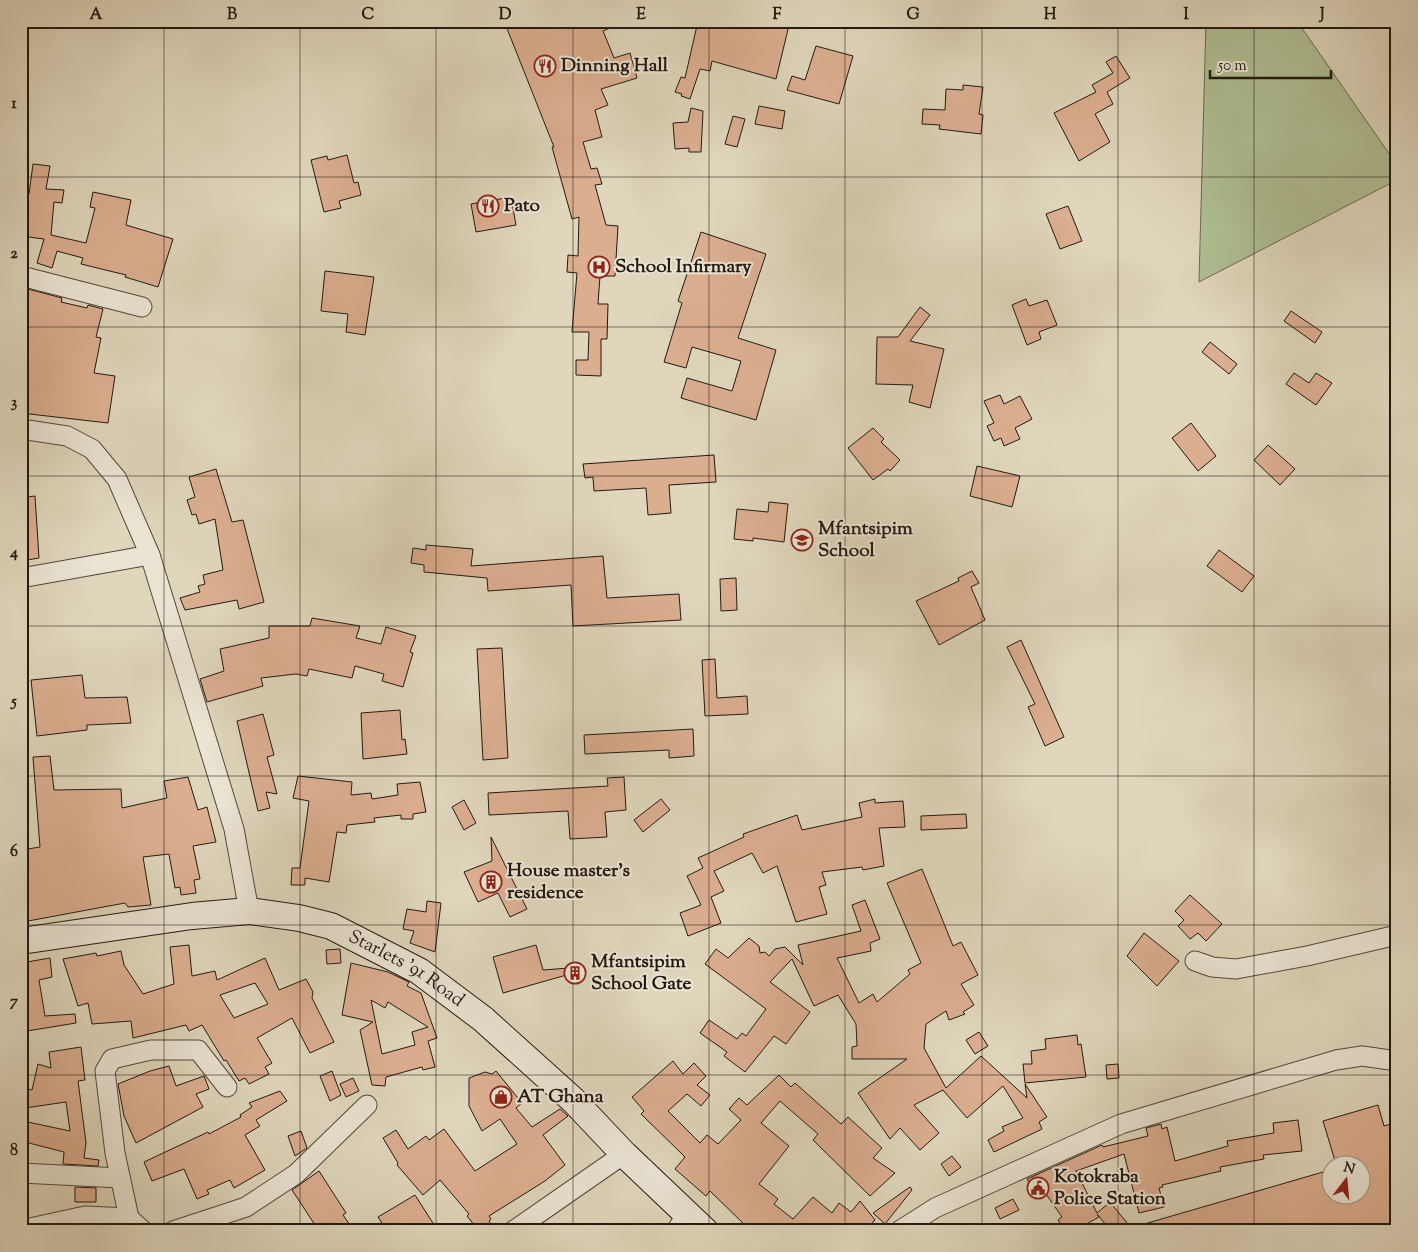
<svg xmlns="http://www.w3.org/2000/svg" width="1418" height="1252" font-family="'Sorts Mill Goudy',serif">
<rect width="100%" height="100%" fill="#dfd6bc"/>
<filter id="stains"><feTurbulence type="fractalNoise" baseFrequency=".004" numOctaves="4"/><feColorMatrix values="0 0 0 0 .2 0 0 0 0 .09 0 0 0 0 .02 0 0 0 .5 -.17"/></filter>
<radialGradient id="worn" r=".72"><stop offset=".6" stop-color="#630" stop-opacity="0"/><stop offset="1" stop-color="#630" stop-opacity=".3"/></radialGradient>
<path fill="#afbe93" stroke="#696c52" d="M1206 21H1297L1397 165V180L1199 282Z"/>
<g fill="#dbae90" stroke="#231912" fill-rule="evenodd">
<path d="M508 21H626L603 31 614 58 630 53 637 78 601 89 608 105 595 110 602 137 583 142 591 169 597 168 602 184 595 185 606 225 618 226 615 276H600L598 304H608L607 339H601V376L576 375V360H588L589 332H572L577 273 567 272 568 255 578 256 579 217 572 219 552 147H554L506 26 509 25Z"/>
<path d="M698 21H736L760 28 761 21H790L776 79 712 61 710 71 700 69 690 99 681 96 682 94 675 92 681 77 685 78Z"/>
<path d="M816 46 853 56 839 104 787 90 792 76 805 80Z"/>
<path d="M1116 56 1130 78 1107 92 1113 104 1095 114 1110 142 1079 161 1054 113 1096 92 1092 85 1113 73 1106 62Z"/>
<path d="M963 85 983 87 979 114 983 115 981 134 939 129 940 125 922 124 923 109 945 110 946 89 963 90Z"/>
<path d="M759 106 785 111 782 129 755 124Z"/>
<path d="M691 108 703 111 701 152H689V148L675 149 673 123 688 122Z"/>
<path d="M733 116 745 119 737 147 725 144Z"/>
<path d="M347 155 354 183 358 182 361 195 339 201 341 208 324 212 311 160 327 156 328 160Z"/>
<path d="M33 164 50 166 46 189 64 190 62 203 54 202 51 235 86 243 95 208 90 207 93 192 131 200 126 225 173 239 158 287 125 277 126 275 81 264 83 258 57 251 52 268 37 263 44 239 21 236V193L29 194Z"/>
<path d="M511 197 516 225 476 232 471 204Z"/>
<path d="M1068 206 1082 241 1060 249 1046 214Z"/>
<path d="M701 232 766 254 738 338 776 350 756 420 681 398 687 378 732 391 741 361 692 347 686 368 664 362 682 303 678 301Z"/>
<path d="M325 271 374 277 365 335 346 332 348 314 321 311Z"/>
<path d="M24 288 62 298 61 302 87 308 88 305 103 309 96 337 101 338 94 373 115 376 108 423 21 413V296Z"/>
<path d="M1026 299 1029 306 1047 300 1057 325 1039 332 1041 339 1027 345 1012 305Z"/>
<path d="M920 307 930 315 910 341 944 349 930 408 909 402 913 385 876 384 877 337H898Z"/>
<path d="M1291 311 1322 332 1315 343 1284 321Z"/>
<path d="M1210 342 1237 364 1229 374 1202 352Z"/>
<path d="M1294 373 1309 383 1316 373 1332 383 1316 405 1286 384Z"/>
<path d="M1000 395 1004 404 1020 396 1032 419 1015 428 1020 439 1004 446 1001 438 994 441 987 426 994 423 984 401Z"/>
<path d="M1191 423 1216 456 1198 471 1172 438Z"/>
<path d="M873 428 884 439 881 442 900 460 890 471 888 469 873 480 848 448Z"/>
<path d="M1268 445 1295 469 1280 485 1254 460Z"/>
<path d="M714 455 716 482 669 485 671 513 648 515 646 488 594 491 593 477 585 478 583 464Z"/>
<path d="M977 466 1020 476 1012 507 970 496Z"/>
<path d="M216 469 232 522 243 520 264 602 239 609 237 600 185 610 180 598 200 592 198 586 205 584 203 575 223 570 215 519 199 524 196 514 192 515 187 500 195 497 189 477Z"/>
<path d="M35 496 39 558 21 561V498Z"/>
<path d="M769 502 788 504 784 542 753 538V541L734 539 737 509 768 512Z"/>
<path d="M426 545 473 549 471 566 603 556 607 598 679 594 681 620 573 626 571 585 488 591 487 578 424 572V565L411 563 413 548 426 550Z"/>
<path d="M1219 550 1254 576 1242 592 1207 566Z"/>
<path d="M972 571 979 583 971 587 985 620 939 645 916 601 959 581 958 578Z"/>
<path d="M736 578 737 610 721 611 720 579Z"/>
<path d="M312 618 360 626 356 638 381 644 386 627 416 636 410 652 413 653 403 687 382 681 384 674 355 666 352 678 309 669 307 676 296 674 261 678 263 686 207 702 200 679 224 671 220 649 269 638V626H310Z"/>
<path d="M1021 640 1064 737 1045 746 1028 707 1035 704 1007 647Z"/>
<path d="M502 648 508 758 483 760 477 649Z"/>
<path d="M715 659 717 698 747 696 748 714 705 716 702 660Z"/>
<path d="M82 675 85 698 127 697 131 723 87 725V730L37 736 31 680Z"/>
<path d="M400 710 402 740 405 739 407 754 363 759 361 713Z"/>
<path d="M263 714 274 755 267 757 277 794 266 792 270 808 258 811 237 721Z"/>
<path d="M693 729 694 756 669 758V750L585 754 584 735Z"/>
<path d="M50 756 54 790 121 789 122 808 167 798 164 781 188 777 198 810 207 807 216 842 193 846 200 879 194 880 196 893 181 895 180 887 175 888 169 854 143 857 151 905 128 907 125 903 28 921 21 890V850L40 847 33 757Z"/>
<path d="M298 776 352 782 351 795 371 793 372 799 398 795 397 784 420 782 426 812 413 814V819H401V815L374 818 375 822 347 825 346 833 337 832 329 882 305 878V885H291L292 868H300L309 801 293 798Z"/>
<path d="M624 777 626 810 605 812 607 837 570 839 568 811 489 815 488 793 608 786 607 778Z"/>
<path d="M661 799 670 810 643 832 634 820Z"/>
<path d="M875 799V803L903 801 905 827 879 828 884 866 863 870 862 867 822 872 826 885 819 887 827 914 796 922 777 866 763 873 752 853 714 871 724 891 711 897 721 923 688 936 680 913 701 905 687 876 703 868 698 858 744 837 743 834 797 815 802 830 862 817 859 803Z"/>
<path d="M464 800 476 823 464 830 452 807Z"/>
<path d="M966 814 967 828 921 830V816Z"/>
<path d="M491 837 527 909 510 917 498 893 478 902 464 872 492 861Z"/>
<path d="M922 869 953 946 961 942 978 975 961 984 974 1005 963 1012 965 1014 949 1020 946 1011 926 1024 924 1048 946 1088 981 1056 1027 1098 1025 1084 1047 1117 1039 1122 1042 1129 994 1152 988 1140 1004 1131 1002 1127 1023 1118 1003 1086 967 1118 943 1090 914 1105 939 1133 920 1150 900 1128 890 1139 858 1093 907 1059H852V1047L857 1046 856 1024 838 995 814 1006 792 959 770 982 810 1012 786 1044 774 1036 745 1072 724 1056 727 1052 700 1033 709 1020 737 1039 742 1033 746 1036 766 1009 705 964 716 949 728 958 749 938 759 946 760 953 765 952 769 956 775 949 785 947 803 965 798 945 861 931 852 905 865 900 880 939 870 943 871 951 837 958 859 1003 873 994 877 1002 910 974 908 970 921 963 887 883Z"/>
<path d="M1190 895 1222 924 1206 941 1198 933 1190 939 1178 926 1184 920 1175 911Z"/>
<path d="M427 901 441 903 435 952 410 943 414 931 403 929 407 909 426 912Z"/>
<path d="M1144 933 1179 961 1157 986 1127 956Z"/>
<path d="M189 945 192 976 215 971 217 980 265 958 279 990 306 979 313 992 312 998 334 1042 310 1053 292 1018 257 1038 272 1063 265 1067 269 1074 249 1084 245 1078 239 1081 226 1060 224 1061 202 1025 189 1031 186 1025 133 1038 131 1021 92 1024 88 1003 78 1006 63 959 96 953 97 956 121 951 124 965 143 994 174 984 170 947ZM255 983 268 1004 234 1018 220 995Z"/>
<path d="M536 945 543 970 569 968 570 974 503 993 493 957Z"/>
<path d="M340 949 341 963 327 964 326 950Z"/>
<path d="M50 958 52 977 39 980 45 1016 75 1014 76 1023 21 1032V963Z"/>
<path d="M351 963 388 972 409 982 407 986 421 993 437 1038 428 1041 435 1067 423 1070 422 1067 386 1077 385 1086 372 1085 360 1030 373 1022 342 1015ZM371 1000 385 1008 388 1002 428 1027 412 1032 415 1045 382 1054Z"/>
<path d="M979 1032 988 1046 975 1054 966 1040Z"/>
<path d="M1077 1035 1078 1045 1081 1044 1086 1077 1025 1083 1023 1064H1032L1031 1051 1046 1049 1045 1039Z"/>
<path d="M81 1047 85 1080 78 1081 86 1143 84 1158 99 1160 98 1166 63 1164 64 1152 21 1141 23 1121 70 1131 66 1102 25 1108 28 1089 32 1090 38 1064 51 1068 49 1052Z"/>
<path d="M673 1061 683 1074 694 1063 706 1076 697 1085 710 1095 701 1106 687 1094 668 1111 700 1143 707 1135 718 1144 741 1120 729 1109 739 1098 747 1105 779 1075 791 1087 795 1083 841 1124 848 1117 882 1148 873 1158 895 1173 870 1196 813 1140 818 1134 780 1101 761 1123 789 1146 759 1184 778 1199 774 1204 793 1219 813 1197 832 1213 839 1203 851 1212 860 1201 875 1220 865 1231H751L710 1191 706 1196 675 1169 685 1157 641 1114 644 1111 632 1097Z"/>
<path d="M1118 1064 1119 1078 1107 1079 1106 1065Z"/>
<path d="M169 1066 176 1086 204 1076 209 1089 196 1094 203 1107 136 1143 124 1116 118 1084 150 1071Z"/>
<path d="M332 1071 341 1095 330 1101 320 1076Z"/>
<path d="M496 1071 522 1103 516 1108 532 1127 560 1109 568 1116 543 1135 565 1165 545 1181 489 1216 491 1219 489 1221 496 1231H479L467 1216 469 1214 440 1180 423 1195 397 1165 398 1163 383 1138 396 1130 408 1149 426 1136 429 1140 444 1129 475 1171 517 1144 500 1119 482 1131 469 1106V1078L485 1072 492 1074Z"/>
<path d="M353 1078 359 1091 346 1097 340 1084Z"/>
<path d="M280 1091 287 1101 256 1120 260 1126 245 1135 265 1170 234 1188 230 1180 207 1190 209 1194 197 1199 184 1169 152 1181 144 1162 208 1132 209 1134 241 1117 240 1115 252 1107 249 1103Z"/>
<path d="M1378 1105 1384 1126 1397 1122V1231H1135L1134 1227 1330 1170V1194H1360V1164H1336L1323 1121Z"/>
<path d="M1298 1120 1302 1151 1263 1155 1264 1159 1220 1167 1221 1171 1162 1185 1163 1187 1159 1188 1164 1207 1139 1213 1124 1154 1076 1171 1097 1213 1110 1202 1128 1224 1119 1231H1111L1097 1214 1099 1217 1074 1231H1065L1058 1220 1062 1217 1039 1184 1032 1188 1027 1179 1102 1145 1103 1147 1148 1136 1146 1128 1161 1124 1162 1129 1167 1127 1175 1161 1228 1146 1227 1141 1274 1133 1273 1123Z"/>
<path d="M301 1131 307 1148 295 1156 288 1136Z"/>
<path d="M952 1156 961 1167 949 1176 941 1164Z"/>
<path d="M319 1171 346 1213 343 1215 354 1231H319L292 1190Z"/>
<path d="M75 1187 96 1188V1202H75Z"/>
<path d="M910 1187 912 1190 885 1224 873 1213Z"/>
<path d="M415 1195 438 1231H387L378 1217Z"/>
<path d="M1013 1199 1019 1210 1000 1219 995 1208Z"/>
</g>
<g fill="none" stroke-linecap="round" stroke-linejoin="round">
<g stroke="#52483c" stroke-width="21">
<g id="street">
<path d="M21 276 142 307"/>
<path d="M21 429 67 436 92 449 117 479 150 555 234 829 249 911"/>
<path d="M21 578 150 555"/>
<path d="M1195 961 1212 967 1236 969 1307 956 1397 935"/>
<path d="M21 1173 120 1178"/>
<path d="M129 1218 115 1153 105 1071 112 1059 151 1050H198L227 1087"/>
<path d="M21 1230 85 1216 129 1218 143 1231"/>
<path d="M173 1231 246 1207 296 1174 367 1105"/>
<path d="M513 1231 624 1154"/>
<path d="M676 1231 687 1214"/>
<path d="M899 1231 935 1208 1121 1124 1336 1060 1362 1056 1397 1061"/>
</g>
</g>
<g stroke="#231912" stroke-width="28">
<g id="secondary">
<path id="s1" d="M21 941 192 916 249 911 299 918 331 926 419 971 483 1019 573 1100 624 1154 705 1231"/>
</g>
</g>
<use href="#street" stroke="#eae4d3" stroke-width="19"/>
<use href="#secondary" stroke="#eae4d3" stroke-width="26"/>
</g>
<path fill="none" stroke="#231912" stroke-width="1" stroke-opacity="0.55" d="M164 21V1231M300 21V1231M436 21V1231M573 21V1231M709 21V1231M845 21V1231M982 21V1231M1118 21V1231M1254 21V1231M21 177H1397M21 327H1397M21 476H1397M21 626H1397M21 776H1397M21 925H1397M21 1075H1397"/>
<defs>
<g id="restaurant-ring" transform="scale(1.125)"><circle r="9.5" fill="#eae4d3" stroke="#8f2418" stroke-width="1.5"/><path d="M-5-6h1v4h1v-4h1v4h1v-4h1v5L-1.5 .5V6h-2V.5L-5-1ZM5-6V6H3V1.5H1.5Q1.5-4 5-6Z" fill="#8f2418"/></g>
<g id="hospital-ring" transform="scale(1.125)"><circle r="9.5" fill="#eae4d3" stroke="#8f2418" stroke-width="1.5"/><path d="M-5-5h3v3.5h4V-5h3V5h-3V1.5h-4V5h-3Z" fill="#8f2418"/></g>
<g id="school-ring" transform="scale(1.125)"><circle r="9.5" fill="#eae4d3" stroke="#8f2418" stroke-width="1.5"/><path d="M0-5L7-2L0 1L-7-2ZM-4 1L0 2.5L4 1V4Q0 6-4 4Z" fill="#8f2418"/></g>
<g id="building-ring" transform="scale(1.125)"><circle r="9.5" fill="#eae4d3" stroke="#8f2418" stroke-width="1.5"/><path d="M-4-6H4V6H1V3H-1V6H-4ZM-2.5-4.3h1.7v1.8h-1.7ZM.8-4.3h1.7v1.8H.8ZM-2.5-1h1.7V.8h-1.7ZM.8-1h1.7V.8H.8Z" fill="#8f2418"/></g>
<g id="shop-ring" transform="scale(1.125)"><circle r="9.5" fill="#eae4d3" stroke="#8f2418" stroke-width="1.5"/><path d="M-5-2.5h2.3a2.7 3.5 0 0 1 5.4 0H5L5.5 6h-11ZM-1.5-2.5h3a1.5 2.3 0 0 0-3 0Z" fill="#8f2418"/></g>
<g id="civic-ring" transform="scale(1.125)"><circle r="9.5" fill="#eae4d3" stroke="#8f2418" stroke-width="1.5"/><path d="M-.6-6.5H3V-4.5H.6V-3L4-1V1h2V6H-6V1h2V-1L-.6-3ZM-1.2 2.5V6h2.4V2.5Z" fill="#8f2418"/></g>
</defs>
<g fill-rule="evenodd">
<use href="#restaurant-ring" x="545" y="66"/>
<use href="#restaurant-ring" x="488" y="206"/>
<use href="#hospital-ring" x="599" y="267"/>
<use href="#school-ring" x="802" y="540"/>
<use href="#building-ring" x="491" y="882"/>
<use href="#building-ring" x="575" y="973"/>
<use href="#shop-ring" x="501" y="1097"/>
<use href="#civic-ring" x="1038" y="1188"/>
</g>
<g text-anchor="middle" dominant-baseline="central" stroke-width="4" stroke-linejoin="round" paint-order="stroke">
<g font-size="19" font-weight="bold" fill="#231912" stroke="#eae4d3" text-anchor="start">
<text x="561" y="66">Dinning Hall</text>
<text x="504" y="206">Pato</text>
<text x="615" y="267">School Infirmary</text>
<text x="818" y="529">Mfantsipim<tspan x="818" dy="22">School</tspan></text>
<text x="507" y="871">House master's<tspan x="507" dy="22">residence</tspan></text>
<text x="591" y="962">Mfantsipim<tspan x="591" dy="22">School Gate</tspan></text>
<text x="517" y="1097">AT Ghana</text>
<text x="1054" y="1177">Kotokraba<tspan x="1054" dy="22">Police Station</tspan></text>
</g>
<g font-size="19" fill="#231912" stroke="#eae4d3">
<text stroke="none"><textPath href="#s1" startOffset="400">Starlets '91 Road</textPath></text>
</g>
</g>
<rect width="1418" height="1252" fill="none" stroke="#dfd6bc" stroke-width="55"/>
<g transform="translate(1346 1180) rotate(16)"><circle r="24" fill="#eae4d3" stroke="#9a9386"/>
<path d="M0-4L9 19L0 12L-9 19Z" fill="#8f2418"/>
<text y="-8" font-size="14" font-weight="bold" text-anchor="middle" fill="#231912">N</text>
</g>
<path d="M1210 70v8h121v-8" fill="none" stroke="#231912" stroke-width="2.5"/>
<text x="1218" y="70" font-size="15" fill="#231912" stroke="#eae4d3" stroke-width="4" paint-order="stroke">50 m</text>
<rect x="28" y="28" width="1362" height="1196" fill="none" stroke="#231912" stroke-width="2"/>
<g font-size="16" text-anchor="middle" font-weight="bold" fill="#231912">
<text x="96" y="19">A</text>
<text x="232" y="19">B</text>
<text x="368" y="19">C</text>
<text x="505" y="19">D</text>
<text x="641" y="19">E</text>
<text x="777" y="19">F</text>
<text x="913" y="19">G</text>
<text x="1050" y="19">H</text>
<text x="1186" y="19">I</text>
<text x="1322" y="19">J</text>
<text x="14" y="108">1</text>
<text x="14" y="258">2</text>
<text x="14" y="407">3</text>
<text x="14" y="557">4</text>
<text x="14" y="706">5</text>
<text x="14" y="856">6</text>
<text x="14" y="1006">7</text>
<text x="14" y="1155">8</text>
</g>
<rect width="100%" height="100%" filter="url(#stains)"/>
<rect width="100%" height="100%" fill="url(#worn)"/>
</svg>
